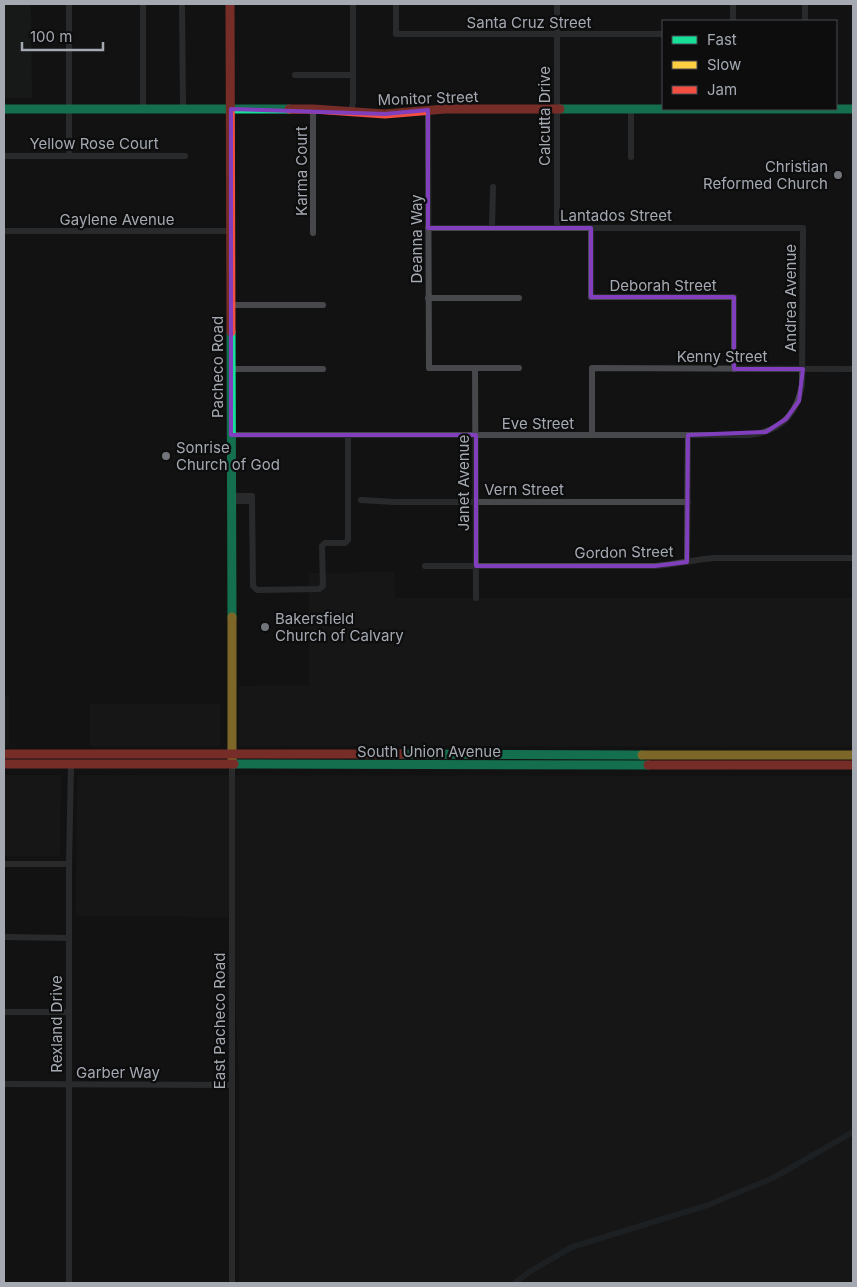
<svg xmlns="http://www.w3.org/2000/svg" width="857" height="1287" font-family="Inter,sans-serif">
<rect width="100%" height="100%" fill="#121212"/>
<g fill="#1c1c1e">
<path d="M394 572 395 598H853V747L239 746V686L309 685V573Z"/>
<rect x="4" y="696" width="5" height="51"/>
<rect x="90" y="704" width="130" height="42"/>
<path d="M4 775H61L60 856H4Z"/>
<path d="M81 775 853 776V1283H239V1084L232 917 76 916 77 780 78 776Z"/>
</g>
<path fill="#1c221d" d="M4 4H31L32 98H4Z"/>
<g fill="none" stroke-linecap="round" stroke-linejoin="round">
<path stroke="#2a3136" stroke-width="5.5" d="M515 1283 529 1272 572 1247 708 1205 773 1178 853 1132"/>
<g stroke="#46484b" stroke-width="6">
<path d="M69 4V156"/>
<path d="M143 4V109"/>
<path d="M182 4 183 109"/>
<path d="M396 4V34H663"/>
<path d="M557 4V228"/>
<path d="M733 4V21"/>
<path d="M805 4V21"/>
<path d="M295 75H353V4"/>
<path d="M313 109V233"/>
<path d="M428 110 429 368H519"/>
<path d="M351 112 353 102V75"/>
<path d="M4 156H185"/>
<path d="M631 157V109"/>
<path d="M492 228 493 187"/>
<path d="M591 228V297H734V369"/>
<path d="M4 231H231"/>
<path d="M428 298H519"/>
<path d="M231 305H323"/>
<path d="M475 368 476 598"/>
<path d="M231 369H323"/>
<path d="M231 435H749C779 432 797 415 802 385L803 228H428"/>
<path d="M592 435V368L853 369"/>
<path d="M231 496H252V501H231"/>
<path d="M361 500 394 502H688"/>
<path d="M252 501 253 586 257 590 319 589 323 586 322 546 325 543H345L348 540V435"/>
<path d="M687 562 688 435"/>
<path d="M425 566H655C675 565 695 559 715 558H853"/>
<path d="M232 761V1283"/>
<path d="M4 864H69"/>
<path d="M4 937 69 938"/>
<path d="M4 1012H69"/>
<path d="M4 1084 232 1085"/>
<path d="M69 1283V864L71 764"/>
</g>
<g stroke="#16e098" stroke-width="9">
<path d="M4 109H289"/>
<path d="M560 109H853"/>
<path d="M231 332 232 617"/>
<path d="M402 754 642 755"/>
<path d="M234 764 648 765"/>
</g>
<g stroke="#ffcf43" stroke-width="9">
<path d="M232 617V759"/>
<path d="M642 755H853"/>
</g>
<g stroke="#f24e42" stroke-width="9">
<path d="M230 4 231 332"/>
<path d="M289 109H313L385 114 445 109H560"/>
<path d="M4 754H402"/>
<path d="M4 764H234"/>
<path d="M648 765H853"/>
</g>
</g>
<path d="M0 0H857V1287H0ZM231 109 385 114 428 110V228H591V297H734V369H803L799 401 786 419 766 432 688 435 687 562 655 566H476V435H231Z" fill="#121212" fill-opacity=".55" fill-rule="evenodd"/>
<path fill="none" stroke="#813fbd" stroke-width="4" stroke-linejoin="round" d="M231 109 385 114 428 110V228H591V297H734V369H803L799 401 786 419 766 432 688 435 687 562 655 566H476V435H231Z"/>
<g fill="#71747a" stroke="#0d0d0e" stroke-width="2">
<circle cx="838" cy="175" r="5"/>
<circle cx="166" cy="456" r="5"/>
<circle cx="265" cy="627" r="5"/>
</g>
<g text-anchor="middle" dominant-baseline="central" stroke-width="4.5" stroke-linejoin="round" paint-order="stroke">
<g font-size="15" fill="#a4a9b2" stroke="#0d0d0e">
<text x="529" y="22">Santa Cruz Street</text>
<text transform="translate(428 98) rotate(-2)">Monitor Street</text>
<text transform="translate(544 116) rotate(-90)">Calcutta Drive</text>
<text x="94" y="143">Yellow Rose Court</text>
<text transform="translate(301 171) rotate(-90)">Karma Court</text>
<text x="616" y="215">Lantados Street</text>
<text x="117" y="219">Gaylene Avenue</text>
<text transform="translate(416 239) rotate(-90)">Deanna Way</text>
<text x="663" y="285">Deborah Street</text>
<text transform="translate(790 298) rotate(-90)">Andrea Avenue</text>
<text x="722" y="356">Kenny Street</text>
<text transform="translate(217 367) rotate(-90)">Pacheco Road</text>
<text x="538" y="423">Eve Street</text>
<text transform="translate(463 483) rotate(-90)">Janet Avenue</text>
<text x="524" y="489">Vern Street</text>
<text transform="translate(624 552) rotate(-1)">Gordon Street</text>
<text x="429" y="751">South Union Avenue</text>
<text transform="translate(219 1021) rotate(-90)">East Pacheco Road</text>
<text transform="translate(56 1024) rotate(-90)">Rexland Drive</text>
<text x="118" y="1072">Garber Way</text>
</g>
<g font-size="15" fill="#a4a9b2" stroke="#0d0d0e" text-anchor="start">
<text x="828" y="166" text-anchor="end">Christian<tspan x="828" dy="17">Reformed Church</tspan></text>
<text x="176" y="447">Sonrise<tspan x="176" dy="17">Church of God</tspan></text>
<text x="275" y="618">Bakersfield<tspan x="275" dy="17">Church of Calvary</tspan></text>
</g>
</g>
<rect width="857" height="1287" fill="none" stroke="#a4a9b2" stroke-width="10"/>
<rect x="662" y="20" width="175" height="90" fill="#0d0d0e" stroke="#494b50"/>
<rect x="672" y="36" width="25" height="8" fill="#16e098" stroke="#494b50"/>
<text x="707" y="45" font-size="15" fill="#a4a9b2">Fast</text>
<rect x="672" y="61" width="25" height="8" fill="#ffcf43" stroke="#494b50"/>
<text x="707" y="70" font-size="15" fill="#a4a9b2">Slow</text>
<rect x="672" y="86" width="25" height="8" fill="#f24e42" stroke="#494b50"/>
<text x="707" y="95" font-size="15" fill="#a4a9b2">Jam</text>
<path d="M22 42v8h81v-8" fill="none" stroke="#a4a9b2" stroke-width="2.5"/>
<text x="30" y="42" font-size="15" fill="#a4a9b2" stroke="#0d0d0e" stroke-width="4" paint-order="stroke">100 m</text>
</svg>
